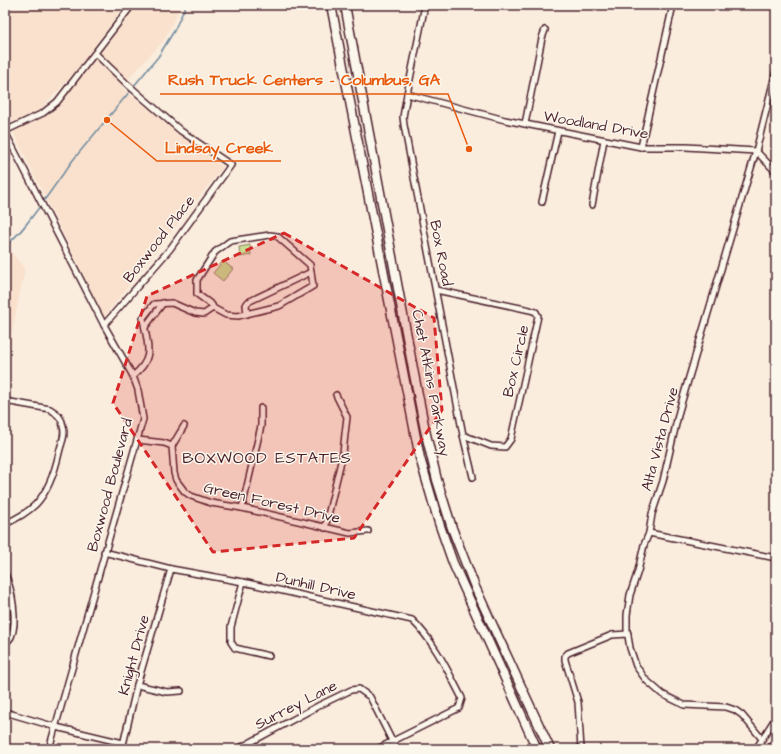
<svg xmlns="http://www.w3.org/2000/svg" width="781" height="754" font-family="'Architects Daughter',sans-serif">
<rect width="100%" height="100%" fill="#faedde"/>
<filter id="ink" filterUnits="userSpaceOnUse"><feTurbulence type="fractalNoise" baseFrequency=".025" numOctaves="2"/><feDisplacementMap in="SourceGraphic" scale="8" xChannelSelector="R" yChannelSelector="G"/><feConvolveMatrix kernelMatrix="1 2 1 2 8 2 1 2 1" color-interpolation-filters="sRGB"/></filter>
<g filter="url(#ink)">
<g fill="#f9e1cd">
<path d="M5 5H125L75 72 40 110 7 124 5 120Z"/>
<path d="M137 5H181L165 39 121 87 223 167 104 317 13 132 53 111 94 62Z"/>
<path d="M10 251 25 269 6 362H5V254Z"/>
</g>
<g fill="#c9dd93" stroke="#8a7e5f">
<path d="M250 245 251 255 240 257 239 247Z"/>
<path d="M223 261 233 269 223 281 213 273Z"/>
</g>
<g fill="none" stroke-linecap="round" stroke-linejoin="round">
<g stroke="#708a9e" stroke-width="1.5">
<path d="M133 87 158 57 174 31 186 5"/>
<path d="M43 202 73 160 131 90"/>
<path d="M5 246C20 235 30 219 41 205"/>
</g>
<g stroke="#4a1f2b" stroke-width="8">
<g id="minor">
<path d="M425 5 407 94 403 117 404 125 463 435 491 446 505 447 511 439 538 316 536 312 530 310 436 290"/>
<path d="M96 54 127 84 181 131 231 165 170 249 104 325"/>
<path d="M407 94 505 120 641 147H686L756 151 776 172"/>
<path d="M525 124 542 38 545 30"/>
<path d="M5 131 43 113 57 102 132 5"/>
<path d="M5 132 104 325 133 376 138 390 143 419 49 749"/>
<path d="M641 147 673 5"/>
<path d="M542 202 558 131"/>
<path d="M592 205 604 140"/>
<path d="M270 235 277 236 310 265 313 286 279 306 238 316 226 315 213 308 212 305 197 294V280L215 252 230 241Z"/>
<path d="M247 314 246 305 248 302 311 272"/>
<path d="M145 327 163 303"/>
<path d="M133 376C156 357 147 345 143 318L154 304 172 303 195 313 204 314 213 308"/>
<path d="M5 401 50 409C57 413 62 418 63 426 66 436 61 443 59 453 55 471 49 490 36 504 28 512 16 519 5 524"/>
<path d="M463 435 473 477"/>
<path d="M138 440 164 443 172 446"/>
<path d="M172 446 174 473 176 480 185 492 191 496 211 503 242 508 350 533 368 531"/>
<path d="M172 446 184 426"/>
<path d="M242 508 261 426V408"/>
<path d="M325 528 343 453 345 434 347 417 336 395"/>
<path d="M649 533 776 558"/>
<path d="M104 552 171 569 243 582 412 620C434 641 448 671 462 698L459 708 377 749"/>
<path d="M5 574C12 589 18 622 11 637 10 639 7 642 5 644"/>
<path d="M243 582 231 627V642L235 648 269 656"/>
<path d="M137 685 167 692 181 691"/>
<path d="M5 712 56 727 123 743"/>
<path d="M762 739 742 715 735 710 726 707 684 705 662 694 646 680 636 666 630 648 627 630V615L630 595 638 571 644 545 649 533 652 514 663 481 679 411 756 151 776 71"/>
<path d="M122 749 137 685 171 569"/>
<path d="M238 749 320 705 351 690 359 689 370 697 396 749"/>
<path d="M581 749 578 702 565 660V656L568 653 612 635 628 634"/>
<path d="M756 749 776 717"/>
</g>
</g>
<g stroke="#4a1f2b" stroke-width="11">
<g id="highway">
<path d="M331 5 420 458 439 523 453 563 537 749"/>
<path d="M345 5 414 374 425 430 437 480 452 528 475 587 550 749"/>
</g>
</g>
<use href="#minor" stroke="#fbf7ec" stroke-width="5"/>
<use href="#highway" stroke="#fbf7ec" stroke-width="8"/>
<g stroke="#4a1f2b" stroke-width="3">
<path id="rail" d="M760 749 776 741"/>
</g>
<use href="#rail" stroke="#fbf7ec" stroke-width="1.5" stroke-dasharray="4.5" stroke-linecap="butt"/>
</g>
</g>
<path fill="#d62828" fill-opacity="0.2" stroke="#d62828" stroke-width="3" stroke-dasharray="8 5" stroke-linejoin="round" d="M284 233 434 318 442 410 354 538 213 552 113 403 147 296Z"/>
<g text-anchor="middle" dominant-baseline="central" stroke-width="3" stroke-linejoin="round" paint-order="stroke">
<g font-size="15" fill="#4a1f2b" stroke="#fbf7ec">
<text transform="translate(596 125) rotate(10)">Woodland Drive</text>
<text transform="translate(159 239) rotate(-52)">Boxwood Place</text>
<text transform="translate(441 253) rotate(79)">Box Road</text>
<text transform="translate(516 361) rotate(-77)">Box Circle</text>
<text transform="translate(431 383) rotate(79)">Chet Atkins Parkway</text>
<text transform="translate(660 439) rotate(-75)">Alta Vista Drive</text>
<text transform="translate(110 485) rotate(-75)">Boxwood Boulevard</text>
<text transform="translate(272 503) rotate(13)">Green Forest Drive</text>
<text transform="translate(316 586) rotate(13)">Dunhill Drive</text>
<text transform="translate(134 655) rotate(-75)">Knight Drive</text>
<text transform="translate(296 705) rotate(-27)">Surrey Lane</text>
</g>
<g font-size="16" letter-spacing="1" fill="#4a1f2b" stroke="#fbf7ec">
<text x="267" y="458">BOXWOOD ESTATES</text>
</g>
</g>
<path fill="none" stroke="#e8590c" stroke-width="1.5" d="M469 149L448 94H160M107 120L157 161H281"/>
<g fill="#e8590c" stroke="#fbf7ec" stroke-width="1.5">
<circle cx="469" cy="149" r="4"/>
<circle cx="107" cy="120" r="4"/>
</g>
<g font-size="16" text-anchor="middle" font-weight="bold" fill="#e8590c" stroke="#fbf7ec" stroke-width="3" stroke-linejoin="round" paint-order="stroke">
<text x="304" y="85">Rush Truck Centers – Columbus, GA</text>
<text x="219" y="153">Lindsay Creek</text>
</g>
<rect width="781" height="754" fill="none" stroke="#fbf7ec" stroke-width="20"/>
<rect x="10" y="10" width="761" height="734" fill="none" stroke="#4a1f2b" stroke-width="1.5" filter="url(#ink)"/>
</svg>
